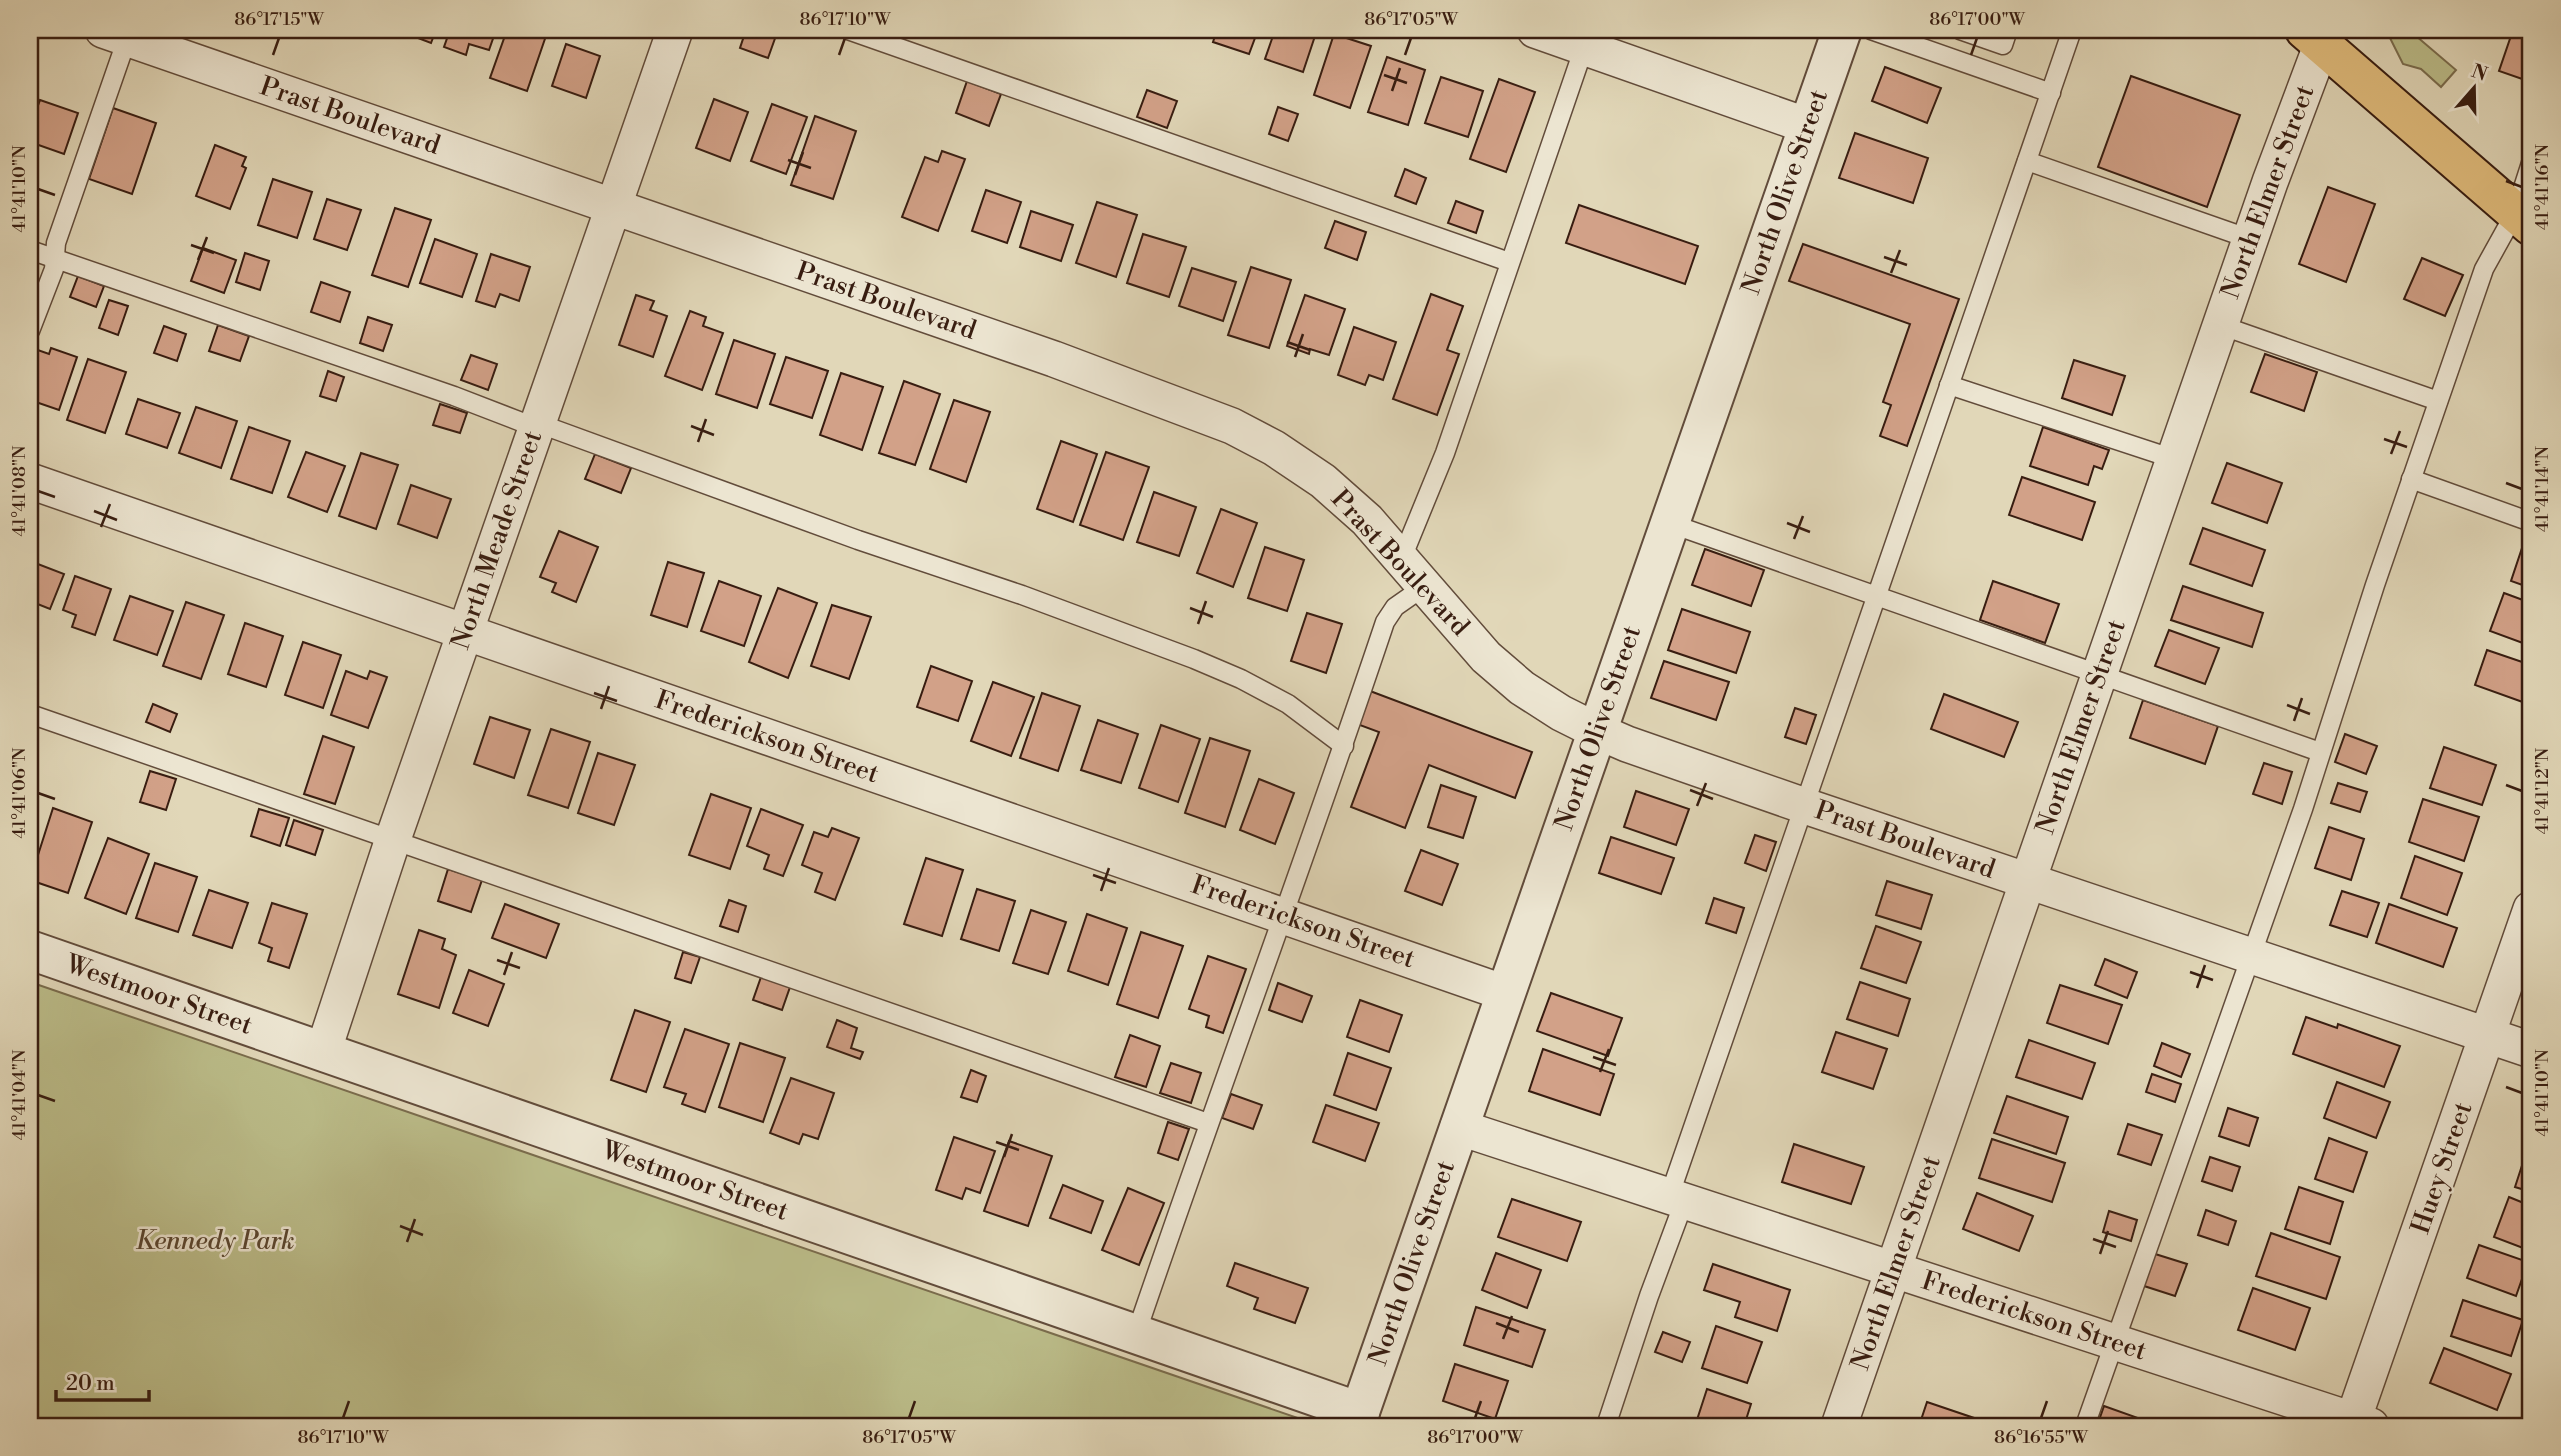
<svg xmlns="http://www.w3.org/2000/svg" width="2561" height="1456" font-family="'Libre Bodoni',serif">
<rect width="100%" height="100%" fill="#e1d7b8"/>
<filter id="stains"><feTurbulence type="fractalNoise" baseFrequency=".00286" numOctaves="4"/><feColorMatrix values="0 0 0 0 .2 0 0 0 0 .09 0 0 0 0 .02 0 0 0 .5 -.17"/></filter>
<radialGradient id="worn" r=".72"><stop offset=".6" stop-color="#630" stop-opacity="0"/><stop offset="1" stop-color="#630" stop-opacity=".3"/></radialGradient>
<g fill="#bbbc89" stroke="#7a6c4d" stroke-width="2">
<path d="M2386 30H2409L2456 70 2441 87 2421 69 2403 64Z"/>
<path d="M30 982 1318 1425 1317 1426H30Z"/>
</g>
<g fill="#d2a188" stroke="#381d11" stroke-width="2">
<path d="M397 30H436L431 43Z"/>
<path d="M450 30H496L489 50 469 44 466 55 444 47Z"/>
<path d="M507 30H548L527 91 490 78Z"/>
<path d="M746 30H778L768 58 740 48Z"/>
<path d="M1217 30H1258L1249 54 1213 42Z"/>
<path d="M1275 30H1306L1316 33 1303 72 1265 59Z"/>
<path d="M2513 30H2531V82L2499 71Z"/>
<path d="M1334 34 1371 46 1350 108 1314 95Z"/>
<path d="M566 44 600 56 586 98 552 86Z"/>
<path d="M1387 57 1425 70 1408 125 1368 112Z"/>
<path d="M1885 67 1941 88 1927 123 1872 101Z"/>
<path d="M2131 76 2240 115 2207 207 2098 167Z"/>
<path d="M1441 77 1483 91 1468 137 1425 123Z"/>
<path d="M1499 79 1535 92 1506 172 1470 159Z"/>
<path d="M967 81 1001 94 989 126 956 113Z"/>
<path d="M1147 90 1177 101 1167 128 1137 117Z"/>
<path d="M714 99 748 112 730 161 696 148Z"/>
<path d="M40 100 78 113 64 154 30 142V128Z"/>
<path d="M772 104 807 117 786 174 751 161Z"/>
<path d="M1278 107 1298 114 1288 141 1269 134Z"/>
<path d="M113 108 156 123 132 194 89 179Z"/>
<path d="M815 116 856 131 833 199 791 185Z"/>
<path d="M1855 133 1928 158 1913 203 1839 178Z"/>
<path d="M215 145 246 157 242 166 246 168 230 209 196 196Z"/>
<path d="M942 151 965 159 938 231 902 217 925 157 938 162Z"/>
<path d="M1405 169 1426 178 1416 204 1395 196Z"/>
<path d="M273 179 312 192 297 238 258 225Z"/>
<path d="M2328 187 2375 204 2346 282 2299 264Z"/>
<path d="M986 190 1021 202 1007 243 972 231Z"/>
<path d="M327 199 361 210 347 250 314 239Z"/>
<path d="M1456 201 1483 211 1476 233 1448 223Z"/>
<path d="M1097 202 1137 215 1116 277 1076 263Z"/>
<path d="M1579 205 1698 246 1685 284 1566 243Z"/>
<path d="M395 208 431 220 408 287 372 275Z"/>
<path d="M1031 211 1073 225 1061 261 1020 247Z"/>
<path d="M1335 221 1366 232 1357 260 1325 248Z"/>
<path d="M1143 234 1186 247 1169 297 1127 283Z"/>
<path d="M435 239 477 254 462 297 420 283Z"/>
<path d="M1803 244 1959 299 1907 446 1880 436 1891 405 1883 402 1910 324 1789 281Z"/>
<path d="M203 248 236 260 224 293 191 281Z"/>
<path d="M245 253 269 261 260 290 236 282Z"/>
<path d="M491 254 530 267 519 301 500 294 495 307 476 301Z"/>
<path d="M2422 258 2463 275 2445 316 2404 299Z"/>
<path d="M1251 267 1291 280 1269 348 1228 335Z"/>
<path d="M1192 268 1236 282 1223 321 1179 306Z"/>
<path d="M78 276 104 286 96 307 70 297Z"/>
<path d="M321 282 350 292 340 322 311 312Z"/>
<path d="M1431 294 1463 306 1447 350 1459 354 1437 415 1393 399Z"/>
<path d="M636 295 654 301 650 310 667 316 653 357 619 345Z"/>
<path d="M1305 295 1345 309 1329 355 1310 349 1309 354 1287 346Z"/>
<path d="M109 300 128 306 118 335 99 328Z"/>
<path d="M690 311 706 317 703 326 723 333 702 390 665 376Z"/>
<path d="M368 317 392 325 383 351 360 343Z"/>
<path d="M218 325 249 336 240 361 209 351Z"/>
<path d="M164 326 186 334 177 361 154 353Z"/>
<path d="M1354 327 1396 342 1383 380 1369 375 1365 385 1338 375Z"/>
<path d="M734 340 775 354 757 408 716 394Z"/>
<path d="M51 348 77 357 59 410 30 400V364L35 349 49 354Z"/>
<path d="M2265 354 2317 372 2304 411 2251 392Z"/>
<path d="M471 355 497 364 488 390 461 380Z"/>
<path d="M786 357 828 371 812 418 770 404Z"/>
<path d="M88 359 126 372 105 433 67 420Z"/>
<path d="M2074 360 2125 376 2112 415 2062 398Z"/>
<path d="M328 371 344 377 336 401 320 396Z"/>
<path d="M841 373 883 387 862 450 820 435Z"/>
<path d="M904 381 940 394 915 465 879 453Z"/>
<path d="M138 399 180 413 167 448 126 434Z"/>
<path d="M954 400 990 412 966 482 930 469Z"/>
<path d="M440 404 467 413 460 433 433 425Z"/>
<path d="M196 407 237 421 221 468 179 453Z"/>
<path d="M249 427 290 441 272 493 231 479Z"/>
<path d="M2043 427 2109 450 2102 469 2094 466 2088 485 2030 466Z"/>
<path d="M1061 441 1097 454 1073 522 1037 509Z"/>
<path d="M306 452 345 466 327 512 288 497Z"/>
<path d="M1106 452 1149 467 1123 540 1080 525Z"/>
<path d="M361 453 398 465 376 529 339 516Z"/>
<path d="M595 454 631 468 621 493 585 479Z"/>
<path d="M2227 463 2282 483 2267 523 2212 503Z"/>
<path d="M2022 477 2095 502 2082 540 2009 515Z"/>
<path d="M411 485 451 499 437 538 398 524Z"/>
<path d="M1154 492 1196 507 1179 556 1137 542Z"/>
<path d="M1221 509 1257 523 1233 587 1197 573Z"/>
<path d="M2203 528 2265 550 2252 586 2190 564Z"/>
<path d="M559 531 598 547 576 602 552 592 556 583 540 577Z"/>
<path d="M2523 545 2531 548V588L2511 581Z"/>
<path d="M1265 547 1304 560 1287 611 1248 598Z"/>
<path d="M1705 549 1764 570 1751 606 1692 585Z"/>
<path d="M30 561 64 574 50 609 30 601Z"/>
<path d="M668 562 704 573 687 627 651 615Z"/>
<path d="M75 576 111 589 95 635 72 627 76 615 63 610Z"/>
<path d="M719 581 761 596 744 646 701 631Z"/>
<path d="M1993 581 2059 604 2045 643 1980 620Z"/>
<path d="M2183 586 2263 613 2252 647 2171 620Z"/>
<path d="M778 588 817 603 788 678 749 662Z"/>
<path d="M2504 593 2531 603V646L2490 631Z"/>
<path d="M130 596 173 611 157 655 114 640Z"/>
<path d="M186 602 224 615 201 679 163 666Z"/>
<path d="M832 605 871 617 849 679 811 666Z"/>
<path d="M1682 609 1750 632 1736 673 1668 650Z"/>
<path d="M1307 613 1342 624 1326 673 1291 661Z"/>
<path d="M245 623 283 636 266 687 228 674Z"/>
<path d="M2169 630 2219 648 2205 684 2155 666Z"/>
<path d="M303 642 341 655 323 708 285 695Z"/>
<path d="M2487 650 2531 665V705L2475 685Z"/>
<path d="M1664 661 1729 682 1716 720 1651 698Z"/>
<path d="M931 666 972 681 958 721 917 707Z"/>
<path d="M346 671 367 679 370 671 387 677 368 728 331 715Z"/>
<path d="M993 682 1034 697 1011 756 971 741Z"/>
<path d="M1370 691 1532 752 1515 798 1429 765 1405 828 1351 807 1379 732 1357 724Z"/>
<path d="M1042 693 1080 706 1058 771 1020 758Z"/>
<path d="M1944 694 2018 722 2004 757 1931 729Z"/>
<path d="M2143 700 2218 726 2205 764 2130 738Z"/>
<path d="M153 704 177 714 170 732 146 722Z"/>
<path d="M1795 708 1816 715 1806 744 1785 737Z"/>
<path d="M490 717 530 730 514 778 474 764Z"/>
<path d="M1098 720 1138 734 1121 783 1081 770Z"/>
<path d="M1161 725 1200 739 1178 802 1139 788Z"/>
<path d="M551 729 590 742 568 808 528 795Z"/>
<path d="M2345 734 2377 746 2366 774 2335 762Z"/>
<path d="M323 736 354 747 335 804 304 794Z"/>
<path d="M1210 738 1250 751 1225 827 1185 813Z"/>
<path d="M2444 747 2496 765 2482 805 2430 788Z"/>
<path d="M598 753 635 765 614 825 578 813Z"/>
<path d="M2264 763 2292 772 2282 804 2253 794Z"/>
<path d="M150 771 176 779 166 810 140 802Z"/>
<path d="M1259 779 1294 793 1275 844 1240 830Z"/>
<path d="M2338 783 2367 792 2360 812 2331 803Z"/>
<path d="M1441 785 1476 797 1463 838 1428 827Z"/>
<path d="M1636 791 1689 809 1676 845 1624 827Z"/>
<path d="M711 794 751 808 730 869 689 855Z"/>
<path d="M2423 799 2479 817 2464 861 2409 842Z"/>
<path d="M53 808 92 822 68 893 30 880Z"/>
<path d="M259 809 289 818 280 846 251 836Z"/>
<path d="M761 809 803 825 783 876 764 869 769 855 747 846Z"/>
<path d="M294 820 323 830 315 855 286 845Z"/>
<path d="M2329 827 2364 839 2351 880 2315 868Z"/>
<path d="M832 828 859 838 835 900 815 892 822 873 802 865 814 832 828 837Z"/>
<path d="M1755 835 1776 842 1766 871 1745 863Z"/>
<path d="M1611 837 1674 858 1661 894 1599 873Z"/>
<path d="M108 838 149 854 126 914 85 898Z"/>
<path d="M1421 850 1458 864 1442 905 1405 891Z"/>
<path d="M2415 856 2462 873 2447 915 2401 898Z"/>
<path d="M926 858 963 870 942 936 904 924Z"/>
<path d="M155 863 197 877 178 932 136 918Z"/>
<path d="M448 869 482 880 471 912 438 901Z"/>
<path d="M1887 881 1932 895 1921 929 1876 915Z"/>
<path d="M977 889 1015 901 999 951 961 939Z"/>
<path d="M209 890 248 903 232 948 193 935Z"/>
<path d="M2342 891 2379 903 2367 937 2330 925Z"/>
<path d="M1714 898 1744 908 1736 933 1706 923Z"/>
<path d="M729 900 746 906 738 932 720 926Z"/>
<path d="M272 903 307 914 289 968 268 961 272 948 259 943Z"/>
<path d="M505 904 559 924 546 958 492 938Z"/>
<path d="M2389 904 2457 928 2443 967 2376 943Z"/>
<path d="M1031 910 1066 922 1048 974 1013 963Z"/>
<path d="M1087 914 1127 928 1108 985 1068 971Z"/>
<path d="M1876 926 1921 942 1906 983 1861 968Z"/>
<path d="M419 930 445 939 442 949 456 955 439 1008 398 994Z"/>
<path d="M1141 932 1183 946 1158 1018 1117 1004Z"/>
<path d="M683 952 700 957 691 983 675 978Z"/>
<path d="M1208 956 1246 969 1223 1033 1206 1027 1209 1016 1189 1009Z"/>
<path d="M2105 959 2137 972 2127 998 2095 985Z"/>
<path d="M469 970 504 984 488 1026 453 1013Z"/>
<path d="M761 977 790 987 782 1010 753 1000Z"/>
<path d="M1860 982 1910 999 1898 1036 1847 1019Z"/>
<path d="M1278 983 1312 996 1302 1022 1269 1010Z"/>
<path d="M2060 985 2122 1005 2108 1044 2047 1023Z"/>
<path d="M1551 993 1622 1018 1608 1056 1537 1031Z"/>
<path d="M1360 1000 1402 1015 1389 1052 1347 1037Z"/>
<path d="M635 1010 670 1022 646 1092 611 1080Z"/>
<path d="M2306 1017 2337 1028 2338 1024 2400 1046 2384 1087 2293 1054Z"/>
<path d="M837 1020 857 1028 851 1048 863 1052 860 1059 827 1047Z"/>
<path d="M685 1029 729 1044 705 1112 682 1104 686 1094 664 1087Z"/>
<path d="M1836 1032 1887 1049 1873 1089 1822 1072Z"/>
<path d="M1130 1035 1160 1046 1146 1087 1115 1077Z"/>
<path d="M2029 1040 2095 1063 2082 1099 2016 1077Z"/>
<path d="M740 1043 785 1058 763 1122 719 1107Z"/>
<path d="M2162 1043 2190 1054 2181 1077 2154 1066Z"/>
<path d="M1543 1049 1614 1074 1600 1115 1529 1091Z"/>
<path d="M1348 1053 1391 1068 1376 1110 1334 1095Z"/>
<path d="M1171 1063 1201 1073 1191 1103 1160 1093Z"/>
<path d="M971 1070 986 1076 977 1102 961 1097Z"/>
<path d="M2152 1074 2181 1084 2175 1102 2146 1092Z"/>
<path d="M791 1078 834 1093 818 1139 803 1134 799 1144 770 1133Z"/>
<path d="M2337 1082 2390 1102 2376 1138 2324 1118Z"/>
<path d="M1231 1094 1262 1105 1253 1129 1222 1118Z"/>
<path d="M2007 1096 2068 1117 2056 1154 1994 1133Z"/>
<path d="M1326 1105 1379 1123 1365 1161 1313 1142Z"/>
<path d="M2228 1108 2258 1118 2249 1146 2219 1136Z"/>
<path d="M1168 1122 1189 1129 1178 1160 1158 1153Z"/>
<path d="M2128 1124 2162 1135 2151 1165 2118 1154Z"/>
<path d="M954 1137 995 1151 980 1193 966 1188 962 1199 936 1190Z"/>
<path d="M2329 1138 2367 1152 2353 1192 2315 1179Z"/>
<path d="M1992 1139 2065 1163 2052 1202 1979 1178Z"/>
<path d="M1009 1141 1052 1156 1028 1226 984 1211Z"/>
<path d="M1794 1144 1864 1167 1851 1204 1782 1182Z"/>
<path d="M2528 1147 2531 1148V1192L2515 1187Z"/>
<path d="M2210 1157 2240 1167 2232 1191 2202 1181Z"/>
<path d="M1063 1185 1103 1201 1091 1233 1050 1218Z"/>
<path d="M2299 1187 2343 1202 2330 1244 2285 1229Z"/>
<path d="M1128 1188 1164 1203 1139 1265 1102 1250Z"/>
<path d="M1977 1193 2033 1216 2019 1251 1963 1229Z"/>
<path d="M2509 1197 2531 1206V1251L2494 1237Z"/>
<path d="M1512 1199 1581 1222 1567 1261 1498 1237Z"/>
<path d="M2206 1210 2236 1221 2228 1245 2198 1235Z"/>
<path d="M2109 1211 2137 1220 2131 1241 2103 1232Z"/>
<path d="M2271 1233 2340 1257 2326 1299 2256 1276Z"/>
<path d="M2479 1245 2528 1262 2516 1296 2467 1278Z"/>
<path d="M1496 1253 1541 1270 1527 1308 1482 1290Z"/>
<path d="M2152 1253 2187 1264 2175 1296 2141 1285Z"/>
<path d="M1235 1263 1308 1288 1295 1323 1254 1309 1258 1298 1227 1286Z"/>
<path d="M1713 1264 1790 1290 1777 1331 1735 1317 1740 1302 1704 1290Z"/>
<path d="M2253 1288 2310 1308 2295 1350 2238 1330Z"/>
<path d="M2463 1300 2523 1320 2511 1356 2451 1336Z"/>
<path d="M1476 1307 1545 1330 1532 1367 1464 1345Z"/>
<path d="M1716 1326 1762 1342 1747 1383 1702 1368Z"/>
<path d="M1663 1332 1690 1342 1682 1362 1655 1352Z"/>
<path d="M2444 1348 2511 1374 2497 1410 2430 1383Z"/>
<path d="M1455 1364 1508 1381 1495 1419 1443 1401Z"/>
<path d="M1707 1389 1751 1404 1744 1426H1695Z"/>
<path d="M1927 1402 1980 1420 1978 1426H1919Z"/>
<path d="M2104 1406 2138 1418 2135 1426H2097Z"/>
</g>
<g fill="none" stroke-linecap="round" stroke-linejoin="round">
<g stroke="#624c3b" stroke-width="21">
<g id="service">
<path d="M848 30 1509 262"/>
<path d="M1871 30 2051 93"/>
<path d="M1960 30 2003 45 2008 30"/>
<path d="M2027 161 2250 239"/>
<path d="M30 250 454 396 524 423 551 428 858 540 1022 595 1194 659 1241 679 1288 704 1344 746"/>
<path d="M2220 325 2438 401"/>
<path d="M30 331 54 269 56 243 129 33"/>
<path d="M1949 385 2174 459"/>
<path d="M2411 479 2531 522"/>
<path d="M1669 523 2320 752"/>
<path d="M1402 558 1445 453 1590 30"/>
<path d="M30 714 1208 1123"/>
<path d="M1669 1197 2072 30"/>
<path d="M1136 1334C1217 1096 1305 861 1385 622L1395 607 1425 586"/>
<path d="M1606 1426 1649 1296 1684 1202"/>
<path d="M2085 1426 2303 809 2375 585 2484 269 2515 213 2531 163"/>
</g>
</g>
<g stroke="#624c3b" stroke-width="38">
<g id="minor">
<path d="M103 30 1054 359 1232 426 1274 448 1323 481 1367 520 1486 657 1522 688 1561 713 1597 731 1627 744 1805 806 2531 1050"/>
<path d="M1535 30 1808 126"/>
<path d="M30 481 1505 993"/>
<path d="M323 1052 393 839 675 30"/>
<path d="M1458 1127 2371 1426"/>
<path d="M1839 1426 2270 182 2327 30"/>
<path d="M2351 1426 2531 909"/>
</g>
</g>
<g stroke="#624c3b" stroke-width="42">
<g id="tertiary">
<path d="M30 950 1360 1412"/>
<path d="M1355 1426 1842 30"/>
</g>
</g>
<g stroke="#381d11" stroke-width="42">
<path id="primary" d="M2305 30 2531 226"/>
</g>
<use href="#service" stroke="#ece5d1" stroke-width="18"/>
<use href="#minor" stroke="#ece5d1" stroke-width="35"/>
<use href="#tertiary" stroke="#ece5d1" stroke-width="38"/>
<use href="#primary" stroke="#e0bc7c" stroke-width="38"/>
</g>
<path fill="none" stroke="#381d11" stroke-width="2.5" d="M273 55 279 38M839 55 845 38M1405 55 1411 38M1971 55 1977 38M1384 75 1407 83M1392 91 1400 68M788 160 811 168M795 175 803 152M2506 181 2522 187M38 189 55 195M191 245 214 253M1884 257 1907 265M198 260 207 237M1891 273 1900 250M1287 342 1310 350M1295 357 1303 334M691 426 714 435M2384 439 2407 447M698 442 706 419M2391 454 2400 431M2506 483 2522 489M38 491 55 497M94 511 117 520M1787 523 1810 532M101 527 110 504M1794 539 1803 516M1190 608 1213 617M1198 624 1206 601M594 693 617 701M2287 705 2310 714M601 709 609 686M2294 721 2302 698M2506 785 2522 791M1690 790 1713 799M38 793 55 799M1697 806 1706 783M1093 875 1116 883M1101 891 1109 868M497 960 520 968M2190 972 2213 980M504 975 512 952M2197 988 2205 965M1593 1057 1616 1065M1600 1072 1609 1049M2506 1087 2522 1093M38 1095 55 1101M996 1142 1019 1150M1004 1157 1012 1134M400 1226 423 1235M2093 1239 2116 1247M407 1242 415 1219M2100 1254 2108 1231M1496 1323 1519 1332M1503 1339 1512 1316M343 1418 349 1401M909 1418 915 1401M1475 1418 1481 1401M2041 1418 2047 1401"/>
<g text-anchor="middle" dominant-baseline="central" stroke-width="5" stroke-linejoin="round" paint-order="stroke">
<g font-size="26" fill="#381d11" stroke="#ece5d1">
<text transform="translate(350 116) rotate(19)">Prast Boulevard</text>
<text transform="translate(1785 192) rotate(-71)">North Olive Street</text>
<text transform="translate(2268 192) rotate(-70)">North Elmer Street</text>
<text transform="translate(886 301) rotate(19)">Prast Boulevard</text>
<text transform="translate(497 540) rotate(-71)">North Meade Street</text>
<text transform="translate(1400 563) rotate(47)">Prast Boulevard</text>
<text transform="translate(2081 727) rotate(-71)">North Elmer Street</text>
<text transform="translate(1598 728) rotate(-71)">North Olive Street</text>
<text transform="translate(767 737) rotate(19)">Frederickson Street</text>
<text transform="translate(1905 840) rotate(19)">Prast Boulevard</text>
<text transform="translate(1303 922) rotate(19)">Frederickson Street</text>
<text transform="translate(159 995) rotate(19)">Westmoor Street</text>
<text transform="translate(2442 1168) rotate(-71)">Huey Street</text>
<text transform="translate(695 1181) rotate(19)">Westmoor Street</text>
<text transform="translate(1412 1263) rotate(-71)">North Olive Street</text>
<text transform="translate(1896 1263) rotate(-71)">North Elmer Street</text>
<text transform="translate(2034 1316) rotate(18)">Frederickson Street</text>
</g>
<g font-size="26" font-style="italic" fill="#59452f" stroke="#ece5d1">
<text x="215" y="1241">Kennedy Park</text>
</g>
</g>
<rect width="2561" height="1456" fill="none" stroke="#e1d7b8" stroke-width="77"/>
<g transform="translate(2474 88) rotate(20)" stroke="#ece5d1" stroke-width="5" paint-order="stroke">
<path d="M0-5L12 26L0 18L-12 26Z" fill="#381d11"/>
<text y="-10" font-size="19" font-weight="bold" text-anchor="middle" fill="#381d11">N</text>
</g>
<path d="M56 1390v10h93v-10" fill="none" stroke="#381d11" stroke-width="3.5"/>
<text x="66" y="1390" font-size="21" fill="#381d11" stroke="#ece5d1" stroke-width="5" paint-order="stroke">20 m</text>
<rect x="38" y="38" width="2484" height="1380" fill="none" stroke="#381d11" stroke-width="2.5"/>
<g font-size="18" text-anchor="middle" fill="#381d11">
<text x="279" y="25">86°17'15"W</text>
<text x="845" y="25">86°17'10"W</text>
<text x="1411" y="25">86°17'05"W</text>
<text x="1977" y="25">86°17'00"W</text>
<text transform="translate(2542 187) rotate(-90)" y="6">41°41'16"N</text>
<text transform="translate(19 189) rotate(-90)" y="6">41°41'10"N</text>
<text transform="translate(2542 489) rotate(-90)" y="6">41°41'14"N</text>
<text transform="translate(19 491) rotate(-90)" y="6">41°41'08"N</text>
<text transform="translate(2542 791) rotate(-90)" y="6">41°41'12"N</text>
<text transform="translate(19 793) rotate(-90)" y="6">41°41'06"N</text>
<text transform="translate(2542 1093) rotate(-90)" y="6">41°41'10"N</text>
<text transform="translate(19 1095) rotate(-90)" y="6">41°41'04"N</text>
<text x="343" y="1443">86°17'10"W</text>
<text x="909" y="1443">86°17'05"W</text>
<text x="1475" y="1443">86°17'00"W</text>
<text x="2041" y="1443">86°16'55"W</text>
</g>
<rect width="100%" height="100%" filter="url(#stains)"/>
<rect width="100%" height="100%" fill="url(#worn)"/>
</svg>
